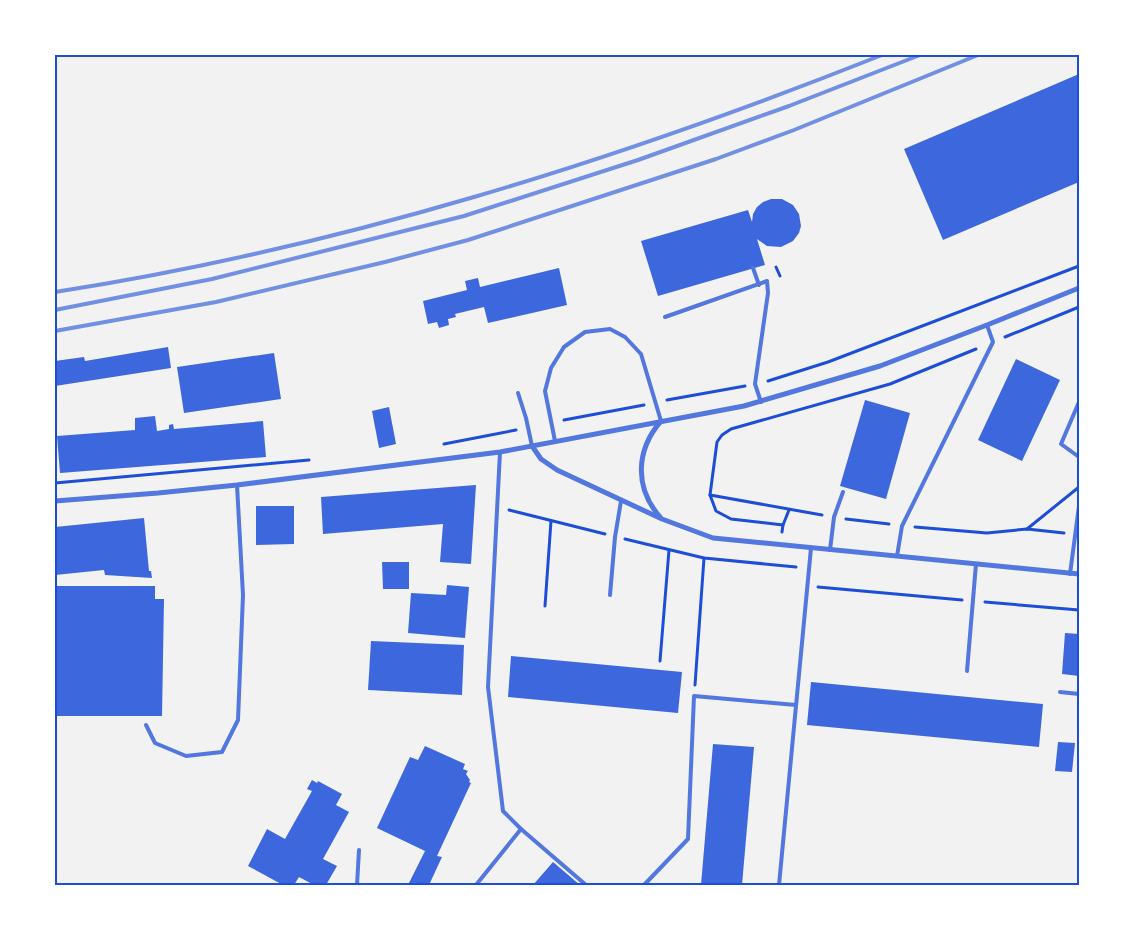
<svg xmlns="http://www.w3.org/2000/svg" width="1134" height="940" font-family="'Fira Sans Condensed',sans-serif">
<rect width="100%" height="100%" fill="#f2f2f2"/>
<g fill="#3d67dc">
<path d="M1079 74V182L943 240 904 149Z"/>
<path d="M771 199H782L793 205 799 214 801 226 799 233 793 241 781 247 767 246 757 239 765 265 658 296 641 241 748 210 752 222 753 214 757 207 763 202Z"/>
<path d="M559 268 567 305 488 323 484 307 455 314 456 317 448 319 449 325 439 328 437 322 428 324 423 301 467 290 465 281 478 278 480 287Z"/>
<path d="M168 347 171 368 55 386V361L84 357 85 361Z"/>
<path d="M274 353 281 399 184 413 177 367Z"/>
<path d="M1016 359 1060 380 1022 461 978 440Z"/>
<path d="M865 400 910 413 886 499 840 486Z"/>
<path d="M389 407 396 444 379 448 372 411Z"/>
<path d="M155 416 157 431 169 429V425L173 424 174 429 263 421 266 457 60 473 57 436 135 430V418Z"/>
<path d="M476 485 471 564 440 562 443 524 323 534 321 497Z"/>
<path d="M256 506H294V544L256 545Z"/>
<path d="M144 518 149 571H151L152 578 105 575 104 570 55 575V527Z"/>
<path d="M382 562H409V589H383Z"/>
<path d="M447 585 469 587 465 638 408 633 411 593 446 595Z"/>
<path d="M55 586H155V599H164L162 716H55Z"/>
<path d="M1065 633 1079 634V676L1062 674Z"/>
<path d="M371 641 464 645 462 695 368 690Z"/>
<path d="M511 656 682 672 678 713 508 697Z"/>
<path d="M811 682 1043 704 1039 747 807 725Z"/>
<path d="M1058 742 1075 743 1072 772 1055 771Z"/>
<path d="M713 744 754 747 742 885H701Z"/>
<path d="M425 746 465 764 463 769 468 771 466 774 470 780 469 782 471 783 437 856 442 857 429 885H408L425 851 377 828 410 757 418 760Z"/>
<path d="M312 780 317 783 318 781 342 794 336 805 349 812 323 859 337 866 326 885H314L299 877 294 885H283L248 866 267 829 285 839 312 791 307 789Z"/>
<path d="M553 862 580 885H533Z"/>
</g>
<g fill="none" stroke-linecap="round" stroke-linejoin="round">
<g stroke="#1d4ed8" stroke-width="3">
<path d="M776 267 780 276"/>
<path d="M1005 337 1079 307"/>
<path d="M768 381 828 362 1079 266"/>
<path d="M667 400 745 386"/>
<path d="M564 420 644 405"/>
<path d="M444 444 516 430"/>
<path d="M55 483 309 460"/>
<path d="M710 495 822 515"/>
<path d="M509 510 605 534"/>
<path d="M846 519 889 524"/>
<path d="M783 525 731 519 716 511 710 495 717 442 722 435 731 429 890 384 976 349"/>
<path d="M915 527 987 533 1027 529 1064 533"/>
<path d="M1027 529 1079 487"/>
<path d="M782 532 783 525 789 510"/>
<path d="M625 539 704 558 796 567"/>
<path d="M818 587 962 600"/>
<path d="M985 602 1079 610"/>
<path d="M545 606 551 521"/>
<path d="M660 661 669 550"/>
<path d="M695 685 704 558"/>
</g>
<g stroke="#5277de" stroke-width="4">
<path d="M753 268 759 285"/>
<path d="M665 317 767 281 768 293 755 384 761 402"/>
<path d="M518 393 526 418 532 446"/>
<path d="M1079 402 1061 444 1079 457"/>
<path d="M555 441 545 391 551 368 564 347 585 332 610 329 625 337 641 354 661 421"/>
<path d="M500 452 488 687 503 811 521 829 586 885"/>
<path d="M830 550 834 517 843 492"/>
<path d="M897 556 902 526 993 342 987 325"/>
<path d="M1070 574 1079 506"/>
<path d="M610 595 615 537 621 501"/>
<path d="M967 671 976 564"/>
<path d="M1060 692 1079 694"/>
<path d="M146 725 155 743 186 756 222 752 238 720 243 595 237 485"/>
<path d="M357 885 359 850"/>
<path d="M476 885 521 829"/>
<path d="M644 885 688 839 694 696 796 705"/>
<path d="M779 885 811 548"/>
</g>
<g stroke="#5277de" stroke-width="5">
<path d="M532 446 541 459 557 470 662 519 713 538 1079 574"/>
<path d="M55 501 158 493 237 485 500 452 744 406 880 366 987 325 1079 288"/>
<path d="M660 517C634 487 636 450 661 421"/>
</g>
<g stroke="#7290e2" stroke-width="4">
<path d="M55 292C339 248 615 161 882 55"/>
<path d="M55 310 212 279 464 216 638 160 789 106 920 55"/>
<path d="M55 331 216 302 385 262 468 240 716 159 794 130 978 55"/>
</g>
</g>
<rect width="1134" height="940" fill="none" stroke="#ffffff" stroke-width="112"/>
<rect x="56" y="56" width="1022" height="828" fill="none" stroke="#1d4ed8" stroke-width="2"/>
</svg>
